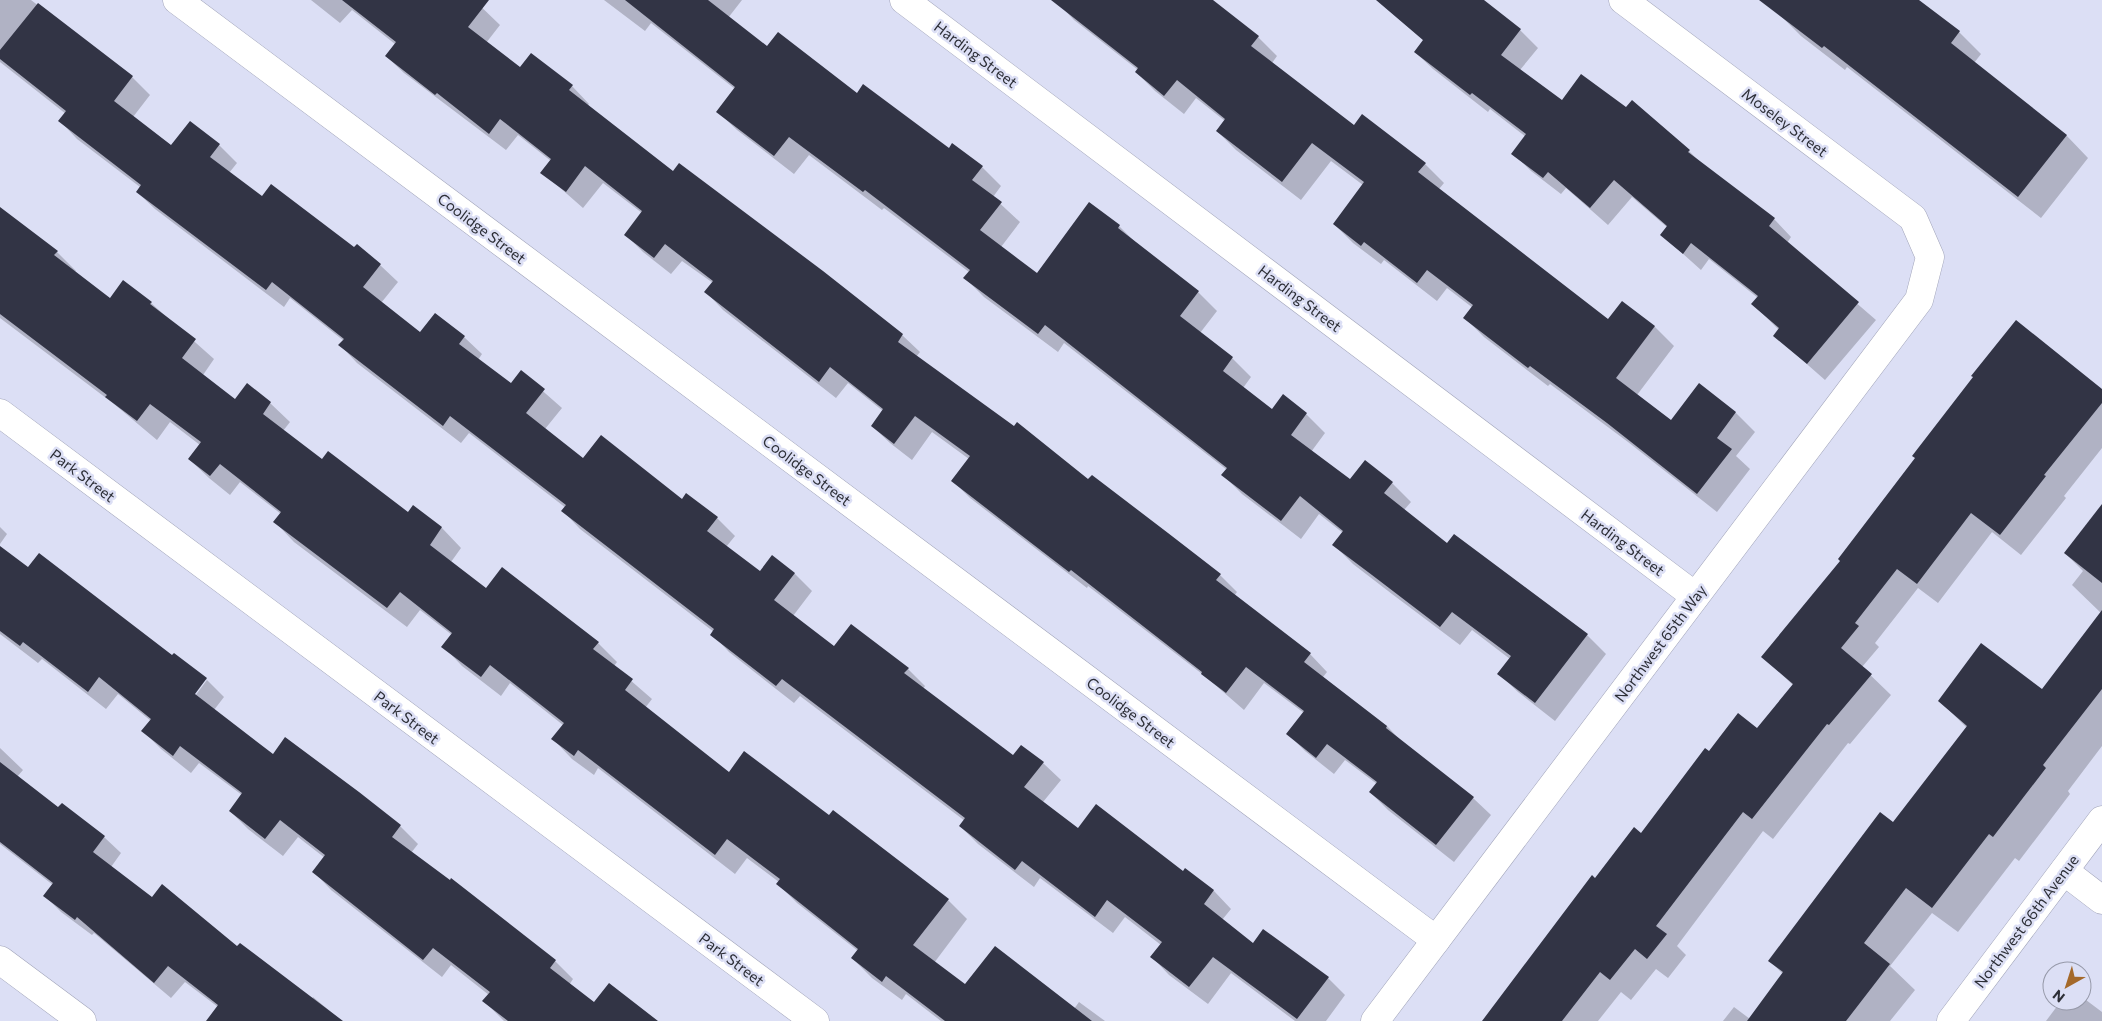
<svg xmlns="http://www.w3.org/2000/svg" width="2102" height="1021" font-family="Commissioner,sans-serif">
<rect width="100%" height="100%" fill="#dcdff5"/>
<g fill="#0003">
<path d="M0 0H31L132 77 150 95 133 117 172 146 190 122 219 145 237 163 229 173 262 198 380 265 398 282 381 303 421 334 436 314 464 337 482 354 478 360 511 385 521 372 562 408 545 429 583 459 682 500 686 495 717 518 735 536 726 547 760 573 773 557 795 574 812 591 793 616 834 648 908 669 925 686 923 689 1014 757 1043 763 1061 780 1043 802 1078 829 1183 873 1185 870 1214 891 1231 909 1222 920 1253 945 1328 978 1345 995 1326 1021H1295L1231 973 1208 1004 1169 975 1152 957 1161 945 1125 917 1113 933 1040 878 1034 887 978 844 960 826 965 821 800 696 794 703 729 652 712 634 714 632 580 529 563 511 566 508 469 433 461 443 357 363 340 345 344 341 290 298 284 307 155 209 137 192 140 187 77 139 60 121 66 114 0 62Z"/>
<path d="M311 0H474L500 25 486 43 520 69 532 54 572 86 589 104 587 106 673 173 822 272 902 335 920 352 916 357 1089 481 1167 534 1220 575 1237 592 1234 596 1310 654 1327 672 1323 677 1387 726 1403 743 1473 798 1491 815 1454 862 1388 810 1370 792 1377 784 1345 760 1334 774 1305 751 1288 734 1304 713 1264 683 1244 710 1206 677 1088 586 1087 588 970 498 952 480 969 459 932 432 912 460 890 443 872 426 883 411 848 383 836 398 723 310 706 292 713 283 682 261 671 274 643 252 625 234 642 213 603 183 583 208 542 172 551 161 518 135 506 150 404 73 386 56 395 44 352 10 340 23Z"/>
<path d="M604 0H742L728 18 767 48 857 95 949 150 982 167 1001 186 993 197 1020 222 1001 247 1037 275 1090 204 1119 226 1138 245 1198 292 1217 311 1200 333 1232 358 1251 377 1243 388 1272 411 1306 414 1325 433 1311 452 1350 481 1392 483 1411 502 1404 510 1448 545 1587 635 1606 654 1555 721 1518 692 1499 674 1510 659 1472 630 1460 645 1392 594 1353 564 1334 545 1343 533 1319 514 1301 539 1242 494 1223 475 1227 470 1064 343 1058 352 984 297 965 278 969 272 884 208 882 210 809 155 794 174 737 130 718 112 735 89 651 23 645 31Z"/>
<path d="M1055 0H1211L1258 37 1277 56 1272 63 1354 126 1425 164 1444 183 1439 189 1608 321 1622 303 1655 327 1674 346 1637 395 1672 421 1700 385 1736 413 1755 432 1736 456 1750 469 1717 512 1628 442 1550 384 1548 386 1484 337 1465 318 1473 308 1447 288 1437 301 1384 260 1381 264 1353 243 1334 224 1363 185 1331 161 1301 200 1236 150 1217 131 1225 121 1196 98 1184 114 1155 91 1136 72 1138 70 1074 20Z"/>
<path d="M1377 0H1480L1520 30 1538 48 1520 70 1562 101 1626 109 1689 151 1702 164 1774 219 1791 237 1787 243 1876 320 1825 380 1775 336 1779 330 1753 304 1758 298 1709 259 1701 270 1662 235 1668 228 1632 197 1608 225 1566 188 1561 194 1531 171 1513 153 1526 137 1490 109 1488 112 1433 69 1415 52 1424 41Z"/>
<path d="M1790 0H1916L1959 32 1981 54 1974 63 2066 135 2088 158 2041 218 1847 67 1845 70 1801 36 1779 14Z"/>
<path d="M0 208 57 252 76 271 75 272 110 299 151 303 214 359 203 375 235 401 247 385 270 403 290 422 283 431 322 461 408 514 413 507 442 528 461 548 451 562 486 590 598 643 617 662 614 666 652 699 645 708 729 773 830 816 948 900 967 919 934 963 965 986 1074 1009 1079 1002 1105 1021H941L906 994 902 1000 872 978 852 958 858 951 797 903 778 884 779 882 747 858 735 874 598 768 594 775 572 759 553 739 563 725 510 683 501 696 462 666 443 646 452 635 420 610 407 627 294 542 275 522 281 514 240 482 230 495 209 478 189 459 200 445 170 422 157 440 114 404 0 318Z"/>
<path d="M2102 390V448L2064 496 2066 498 2021 555 1992 532 1938 603 1918 588 1875 643 1879 647 1862 667 1891 695 1850 744 1848 743 1773 839 1763 831 1677 946 1686 955 1668 978 1656 969 1631 1000 1621 992 1598 1021H1485L1595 880 1641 834 1709 753 1758 730 1794 686 1763 657Z"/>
<path d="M2102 506V746L2068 791 2070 794 2019 861 2015 858 1958 932 1932 913 1890 966 1915 990 1890 1021H1723L1734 1007 1750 1019 1783 974 1770 961 1894 823 1967 728 1940 701 2042 691 2101 613 2072 585 2083 571 2065 553Z"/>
<path d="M0 527 7 534 0 544Z"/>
<path d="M0 548 28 569 172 657 174 654 207 680H204L190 698 192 700 207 680 224 697 214 710 273 756 358 793 400 826 418 844 411 853 450 882 452 880 555 961 573 979 569 985 594 1004 654 1021H504L484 1001 489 995 451 965 442 977 331 890 314 872 325 858 298 837 283 856 248 829 230 811 242 795 199 763 191 773 161 749 143 731 151 721 118 694 106 709 42 659 38 663 0 634Z"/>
<path d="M0 748 23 770 17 777 59 809 104 837 121 853 111 867 152 899 237 948 312 999 313 997 342 1021H209L218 1007 185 982 171 998 94 933 92 935 61 912 45 896 53 885 0 844Z"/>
<path d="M2082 997 2102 1012V1021H2046L2061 1001H2082Z"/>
</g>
<g fill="#323445">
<path d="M342 0H489L468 27 520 67 531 53 573 85 569 90 673 171 679 163 823 271 903 334 898 342 1014 426 1017 422 1088 479 1092 475 1168 533 1221 574 1216 580 1311 653 1304 662 1387 726 1386 728 1474 797 1436 845 1369 792 1377 782 1327 744 1316 758 1286 734 1304 711 1246 667 1226 693 1201 674 1202 672 1071 570 1069 572 951 481 970 456 915 416 894 444 871 426 883 409 830 367 819 382 704 292 713 281 665 244 654 258 624 235 642 211 585 166 566 192 540 173 551 159 500 119 489 134 437 93 435 95 385 56 396 42Z"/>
<path d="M625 0H708L767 46 778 32 857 93 863 84 949 148 952 143 983 166 972 180 1002 202 980 230 1037 273 1089 202 1120 225 1118 228 1199 291 1180 316 1233 357 1223 371 1272 409 1283 394 1307 413 1291 435 1350 479 1365 460 1393 482 1384 493 1447 543 1454 534 1588 634 1535 703 1497 674 1511 656 1452 612 1440 627 1372 575 1332 545 1343 531 1300 496 1281 521 1221 475 1227 468 1045 325 1038 334 963 278 970 270 865 190 863 192 789 137 774 156 716 112 735 87Z"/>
<path d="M1051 0H1213L1259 36 1251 46 1354 125 1362 114 1426 163 1418 172 1608 319 1622 301 1655 326 1616 378 1671 420 1699 383 1736 412 1717 438 1732 449 1697 494 1607 423 1530 366 1528 368 1463 318 1473 305 1427 270 1417 283 1364 242 1361 246 1333 224 1364 182 1312 143 1282 182 1216 131 1225 119 1177 80 1164 96 1135 72 1138 68Z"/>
<path d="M1376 0H1484L1521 29 1501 55 1562 100 1581 74 1626 107 1632 100 1690 150 1688 152 1775 218 1769 226 1859 302 1807 364 1773 336 1779 328 1751 304 1758 296 1691 243 1683 254 1660 235 1667 226 1614 180 1590 208 1548 172 1543 178 1511 154 1526 134 1472 93 1470 95 1414 52 1423 40Z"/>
<path d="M1759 0H1919L1960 31 1951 43 2067 135 2018 197 1824 46 1822 48Z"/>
<path d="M38 3 133 76 114 101 171 145 190 121 220 144 210 157 262 196 271 184 354 247 357 244 381 264 363 287 420 332 435 313 465 336 459 344 511 383 521 370 545 389 526 413 583 458 601 435 682 499 686 493 718 517 707 531 760 571 772 555 795 573 774 600 834 646 851 624 909 668 904 673 1013 755 1021 745 1044 762 1024 787 1078 828 1096 804 1183 871 1185 868 1214 890 1204 904 1253 943 1263 929 1329 977 1297 1019 1213 957 1189 987 1150 957 1162 942 1107 900 1095 917 1022 861 1015 870 959 826 965 818 782 679 776 686 710 635 714 629 561 511 566 505 450 416 443 426 338 345 344 339 272 282 266 290 136 192 141 185 58 121 66 111 0 59V50Z"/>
<path d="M0 207 58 251 54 255 110 298 123 280 152 302 150 304 196 339 182 358 235 399 247 383 271 402 263 414 322 459 328 451 408 512 413 505 442 527 430 545 486 588 502 567 599 642 593 649 633 679 625 690 729 772 744 751 829 815 833 810 949 899 913 945 965 984 995 946 1092 1021H945L886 976 882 982 851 958 858 949 776 884 780 879 727 839 715 855 578 750 574 756 551 739 564 723 490 665 481 677 441 647 452 633 400 592 387 608 273 522 281 512 220 464 210 476 188 459 201 442 150 404 137 421 105 397 107 395 0 314Z"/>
<path d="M2016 320 2102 389V403L2044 475 2046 476 2000 535 1971 513 1917 584 1897 569 1855 623 1859 626 1841 648 1872 674 1829 725 1827 724 1752 819 1743 812 1656 926 1667 934 1647 959 1635 949 1610 980 1600 972 1562 1021H1482L1592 875 1595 878 1634 827 1641 833 1705 748 1709 751 1738 713 1757 728 1793 684 1761 657 1840 561 1838 559 1915 458 1912 456 1973 377 1971 376Z"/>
<path d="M2102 504V583L2064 553Z"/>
<path d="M0 546 28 567 39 553 172 655 174 653 207 678 195 694 273 754 285 737 359 792 401 825 392 837 450 880 451 878 556 960 550 968 594 1002 609 983 658 1021H508L482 1001 490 992 433 948 423 960 312 872 325 855 280 820 265 839 229 811 242 793 180 746 173 756 141 731 151 719 99 677 88 692 23 642 20 646 0 631Z"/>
<path d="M2102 610V689L2043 765 2046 768 1993 837 1989 834 1932 908 1906 888 1864 943 1890 964 1846 1021H1747L1783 972 1768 961 1880 812 1893 822 1967 726 1938 701 1981 643 2042 689Z"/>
<path d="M0 762 58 807 62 803 105 836 93 852 152 897 162 884 237 946 240 943 343 1021H206L218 1005 168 966 154 983 77 917 75 920 43 896 53 883 0 842Z"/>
</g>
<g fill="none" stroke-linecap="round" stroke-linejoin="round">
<g stroke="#a1a4b9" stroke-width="29">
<g id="street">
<path d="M177 0 1436 940"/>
<path d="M904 0 1695 596"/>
<path d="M0 413 815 1021"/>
<path d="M2064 871 2102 900"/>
<path d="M0 960 82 1021"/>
<path d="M1375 1021 1919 300 1930 257 1913 218 1623 0"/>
</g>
</g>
<g stroke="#a1a4b9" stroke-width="29">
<path id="secondary" d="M1951 1021 2102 820"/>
</g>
<use href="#street" stroke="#fff" stroke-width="28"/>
<use href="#secondary" stroke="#fff" stroke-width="28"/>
</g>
<g text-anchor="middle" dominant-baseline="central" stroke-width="5" stroke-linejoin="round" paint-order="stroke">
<g font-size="15" fill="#2d2f37" stroke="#dcdff5">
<text transform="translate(976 54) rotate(37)">Harding Street</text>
<text transform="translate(1785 122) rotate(37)">Moseley Street</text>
<text transform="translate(482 228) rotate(37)">Coolidge Street</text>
<text transform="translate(1300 298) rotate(37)">Harding Street</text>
<text transform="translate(807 470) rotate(37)">Coolidge Street</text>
<text transform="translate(83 475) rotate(37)">Park Street</text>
<text transform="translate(1623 542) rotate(37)">Harding Street</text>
<text transform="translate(1660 643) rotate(-53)">Northwest 65th Way</text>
<text transform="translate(1131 712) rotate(37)">Coolidge Street</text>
<text transform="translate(407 717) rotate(37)">Park Street</text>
<text transform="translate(2026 921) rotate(-53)">Northwest 66th Avenue</text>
<text transform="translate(732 959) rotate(37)">Park Street</text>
</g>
</g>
<g transform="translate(2067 986) rotate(219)"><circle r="24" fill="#dcdff5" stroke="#9699a9"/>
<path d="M0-4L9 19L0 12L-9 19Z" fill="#a4692a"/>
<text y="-8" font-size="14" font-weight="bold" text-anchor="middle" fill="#2d2f37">N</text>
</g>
</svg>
